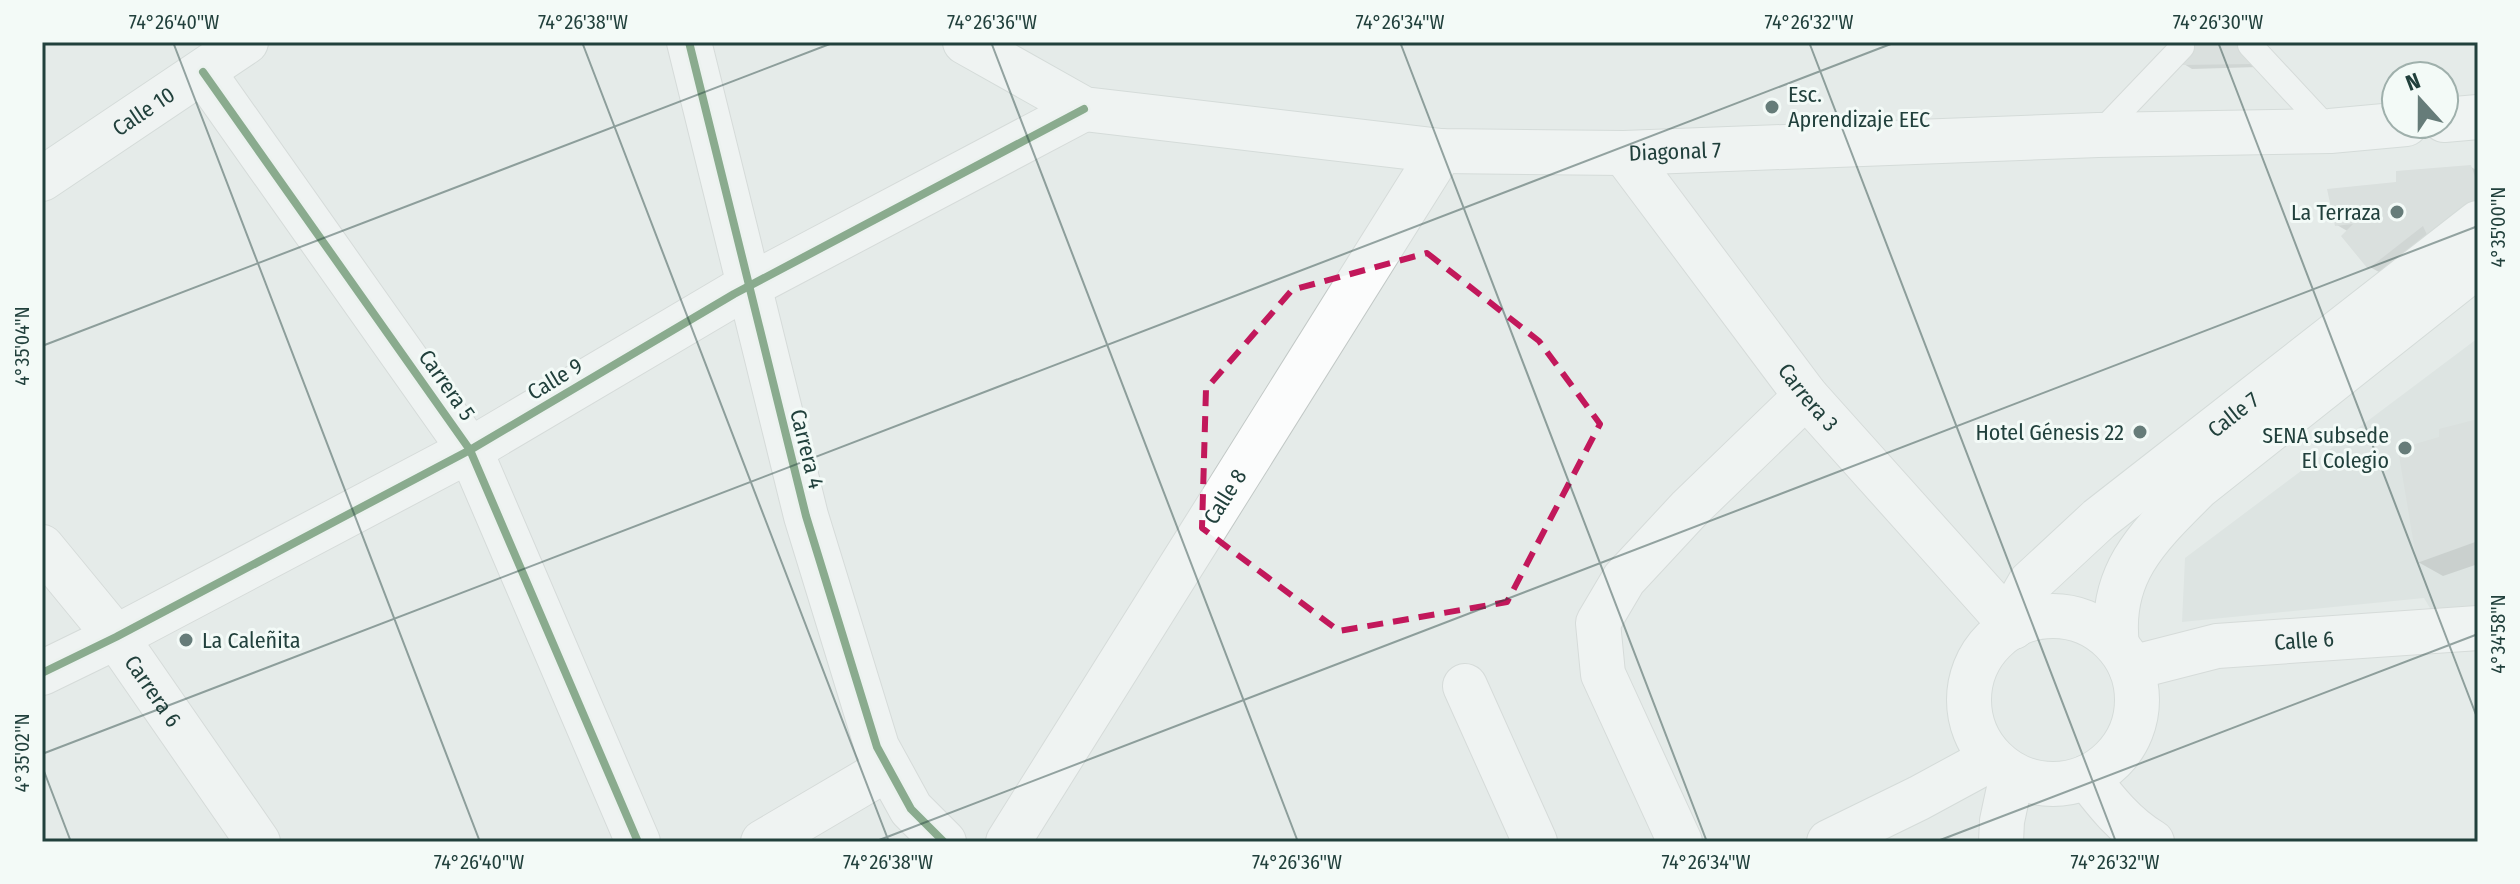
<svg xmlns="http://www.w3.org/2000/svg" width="2520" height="884" font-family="'Fira Sans Condensed',sans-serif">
<rect width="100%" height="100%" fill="#e5ebe9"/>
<path fill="#d3dcd9" d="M2478 338V609L2434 615 2424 598 2182 622 2185 558Z"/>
<g fill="#0003">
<path d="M2258 42V67L2192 69 2184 64Z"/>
<path d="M2471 167 2478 171V232L2395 281 2370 267 2349 232 2337 225 2398 184Z"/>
<path d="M2478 421V564L2443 576 2418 562 2441 439Z"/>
</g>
<g fill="#ccd2d0">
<path d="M2181 42H2250L2251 64 2182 65Z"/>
<path d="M2471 165 2478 186V201L2428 237 2423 226 2368 269 2341 236 2353 224 2335 226 2327 189 2396 182V171Z"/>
<path d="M2478 419V541L2417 563 2398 449 2439 437V429Z"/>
</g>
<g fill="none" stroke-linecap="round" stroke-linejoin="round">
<g stroke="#c2c8c6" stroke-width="26">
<g id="service">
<path d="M2250 45 2330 131"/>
<path d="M2098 135 2182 47"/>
</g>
</g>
<g stroke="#c2c8c6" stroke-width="46">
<g id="minor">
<path d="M689 42 806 516 877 747 911 809 944 842"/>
<path d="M203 72 470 450 638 842"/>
<path id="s1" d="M1624 153 1806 396 2013 627"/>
<path id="s2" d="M42 547 116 637 258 842"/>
<path id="s3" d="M2131 668 2217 646 2478 628"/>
<path d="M42 673 116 637 470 450 734 294 1084 109"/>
<path d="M1465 686 1535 842"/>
<path d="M2087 777C2106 802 2125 826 2152 842"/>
<path d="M763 842 887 769"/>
<path id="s4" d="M1008 842 1441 151"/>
<path d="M1680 842 1603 674 1598 623 1624 579 1690 508 1806 396"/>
<path d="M2001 842 2002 821 2012 774"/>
</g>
</g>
<g stroke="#c0c9c6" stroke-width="46">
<g id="secondary">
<path id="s5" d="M965 42 1084 109 1441 151 1624 153 2098 135 2330 131 2406 124"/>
<path d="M2444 120 2478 117"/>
<path id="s6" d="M42 179 246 42"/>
<circle cx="2053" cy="700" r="84"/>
<path id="s7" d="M2013 627 2018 604 2030 583 2099 519 2478 223"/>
<path d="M2117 645C2108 572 2151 534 2198 487L2478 265"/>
<path d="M1829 842 1919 798 1991 759"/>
</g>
</g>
<use href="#service" stroke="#fbfcfc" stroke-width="24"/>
<use href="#minor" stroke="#fbfcfc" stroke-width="44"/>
<use href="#secondary" stroke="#fbfcfc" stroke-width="44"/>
<g stroke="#f3faf7" stroke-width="13">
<g id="cycleway">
<path d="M689 42 806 516 877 747 911 809 944 842"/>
<path d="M203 72 470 450 638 842"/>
<path d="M42 673 116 637 470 450 734 294 1084 109"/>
</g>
</g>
<use href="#cycleway" stroke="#1b5e20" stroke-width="8"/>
</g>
<path d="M0 0H2520V884H0ZM1427 253 1539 341 1600 424 1507 602 1339 631 1202 528 1206 389 1292 290Z" fill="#e5ebe9" fill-opacity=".55" fill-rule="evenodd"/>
<path fill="none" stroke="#c2185b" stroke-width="6" stroke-dasharray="16 10" stroke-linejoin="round" d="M1427 253 1539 341 1600 424 1507 602 1339 631 1202 528 1206 389 1292 290Z"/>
<path fill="none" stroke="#21403c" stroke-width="2" stroke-opacity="0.45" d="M173 42 480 842M582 42 889 842M991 42 1298 842M1400 42 1707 842M1809 42 2116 842M2218 42 2478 720M42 346 835 42M42 754 1896 42M42 766 71 842M874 842 2478 226M1935 842 2478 634"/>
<g fill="#667c79" stroke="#f3faf7" stroke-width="3">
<circle cx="1772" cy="107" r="8"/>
<circle cx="2397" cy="212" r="8"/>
<circle cx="2140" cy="432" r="8"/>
<circle cx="2405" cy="448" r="8"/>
<circle cx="186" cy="640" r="8"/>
</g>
<g text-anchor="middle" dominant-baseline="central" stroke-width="6" stroke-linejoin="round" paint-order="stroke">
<g font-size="22" fill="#21403c" stroke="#f3faf7" text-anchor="end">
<text x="1788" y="94" text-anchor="start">Esc.<tspan x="1788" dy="25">Aprendizaje EEC</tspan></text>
<text x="2381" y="212">La Terraza</text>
<text x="2124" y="432">Hotel Génesis 22</text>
<text x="2389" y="435">SENA subsede<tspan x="2389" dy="25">El Colegio</tspan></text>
<text x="202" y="640" text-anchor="start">La Caleñita</text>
</g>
<g font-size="22" fill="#21403c" stroke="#f3faf7">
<text stroke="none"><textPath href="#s6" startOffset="122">Calle 10</textPath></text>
<text stroke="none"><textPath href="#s5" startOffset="730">Diagonal 7</textPath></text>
<text transform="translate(555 379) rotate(-31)">Calle 9</text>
<text transform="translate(447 385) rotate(55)">Carrera 5</text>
<text stroke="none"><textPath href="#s1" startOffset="306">Carrera 3</textPath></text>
<text stroke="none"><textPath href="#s7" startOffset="312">Calle 7</textPath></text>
<text transform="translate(807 449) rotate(76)">Carrera 4</text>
<text stroke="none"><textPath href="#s4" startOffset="408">Calle 8</textPath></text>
<text stroke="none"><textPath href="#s3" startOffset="176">Calle 6</textPath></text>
<text stroke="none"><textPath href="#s2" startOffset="182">Carrera 6</textPath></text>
</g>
</g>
<rect width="2520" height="884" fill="none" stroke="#f3faf7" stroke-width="88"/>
<g transform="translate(2420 100) rotate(339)"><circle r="38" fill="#f3faf7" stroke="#9fb0ac" stroke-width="2"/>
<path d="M0-6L14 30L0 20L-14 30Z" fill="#667c79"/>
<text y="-12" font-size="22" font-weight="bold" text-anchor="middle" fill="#21403c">N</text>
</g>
<rect x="44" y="44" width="2432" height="796" fill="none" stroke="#21403c" stroke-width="3"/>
<g font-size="20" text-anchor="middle" fill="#21403c">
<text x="174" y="29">74°26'40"W</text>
<text x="583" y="29">74°26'38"W</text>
<text x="992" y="29">74°26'36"W</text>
<text x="1400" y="29">74°26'34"W</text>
<text x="1809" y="29">74°26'32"W</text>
<text x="2218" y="29">74°26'30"W</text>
<text transform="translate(2498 227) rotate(-90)" y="7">4°35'00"N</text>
<text transform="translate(22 346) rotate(-90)" y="7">4°35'04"N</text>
<text transform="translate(2498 634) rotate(-90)" y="7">4°34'58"N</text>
<text transform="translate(22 753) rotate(-90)" y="7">4°35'02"N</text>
<text x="479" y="869">74°26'40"W</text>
<text x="888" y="869">74°26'38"W</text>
<text x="1297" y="869">74°26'36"W</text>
<text x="1706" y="869">74°26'34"W</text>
<text x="2115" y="869">74°26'32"W</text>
</g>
</svg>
